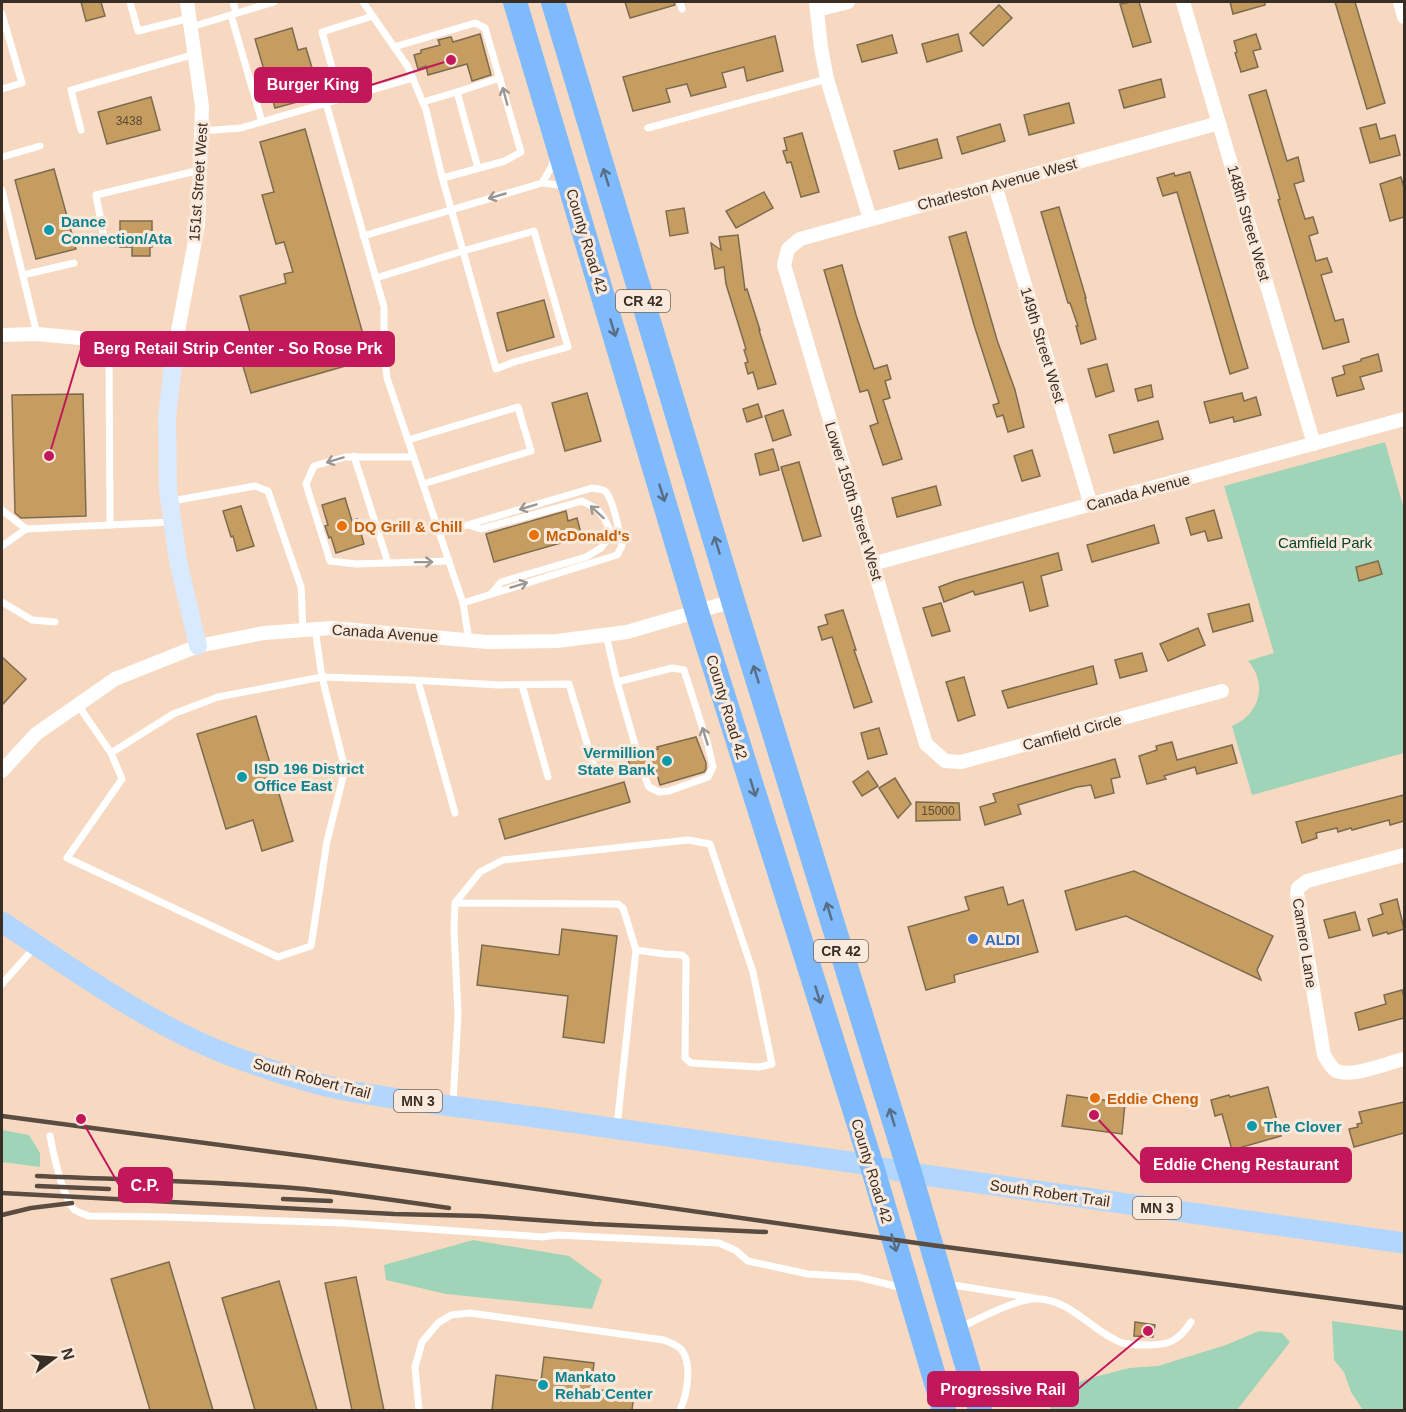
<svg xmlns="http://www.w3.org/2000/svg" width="1406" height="1412" font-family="Helvetica,sans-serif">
<rect width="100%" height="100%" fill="#f7d9c2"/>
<g fill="#9fd4b8">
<path d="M1385 442 1404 509V753L1252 795 1232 726C1260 714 1268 684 1248 661L1274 653 1224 486Z"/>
<path d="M2 1130 29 1135 40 1153V1167L2 1162Z"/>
<path d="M473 1240 569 1256 602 1280 592 1309 446 1294 386 1280 384 1265Z"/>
<path d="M1332 1321 1404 1331V1410H1363L1351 1392 1344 1372 1334 1360Z"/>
<path d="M1259 1331 1282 1333 1290 1342 1237 1410H1052L1050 1408 1049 1400 1051 1394 1057 1389 1087 1379 1129 1368 1158 1366 1226 1345Z"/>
</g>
<g fill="#c59d60" stroke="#7d6b50" stroke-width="1.5">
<path d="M81 2H101L105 16 86 21Z"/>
<path d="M625 2H674L675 5 630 18Z"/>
<path d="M1131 2H1139L1151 42 1133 47 1120 4Z"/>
<path d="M1230 2H1265V5L1233 14Z"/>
<path d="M1335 2H1355L1385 103 1367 109Z"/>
<path d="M999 5 1012 18 983 46 970 33Z"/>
<path d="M292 28 298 50 306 48 313 71 305 73 312 98 275 108 255 39Z"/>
<path d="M480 34 491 75 472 81 467 64 428 75 426 66 418 69 414 55 421 53V50L440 45 438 40 451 37 453 42Z"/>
<path d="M958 34 962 51 927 62 922 44Z"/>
<path d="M1256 34 1261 49 1253 51 1258 67 1241 72 1235 53 1237 52 1234 41Z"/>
<path d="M892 35 897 53 862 62 857 45Z"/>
<path d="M775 36 783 71 747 81 744 67 722 73 726 87 691 96 687 84 666 89 670 102 633 111 623 77Z"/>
<path d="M1161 79 1165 97 1124 108 1119 90Z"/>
<path d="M1266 90 1287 161 1298 157 1304 181 1294 184 1305 219 1313 217 1318 233 1309 236 1316 261 1327 258 1332 272 1321 275 1335 321 1343 319 1349 342 1323 349 1278 200 1280 199 1249 95Z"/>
<path d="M151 97 160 130 107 144 98 112Z"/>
<path d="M1069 103 1074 123 1029 135 1024 115Z"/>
<path d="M1000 124 1005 141 962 154 957 137Z"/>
<path d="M1376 124 1380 139 1395 135 1400 155 1370 163 1360 128Z"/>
<path d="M305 129 370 359 251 393 236 343 252 339 240 296 286 283 284 274 293 272 284 242 276 244 262 195 274 192 260 142Z"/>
<path d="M802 133 819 192 801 197 791 162 787 163 783 151 787 150 784 138Z"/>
<path d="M937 139 942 158 899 169 894 151Z"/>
<path d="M54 169 76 249 36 259 15 180Z"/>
<path d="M1190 172 1248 368 1230 374 1177 192 1163 196 1157 178 1174 173 1175 176Z"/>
<path d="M1401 177 1404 188V217L1390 221 1380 184Z"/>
<path d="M764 192 773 208 736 228 726 211Z"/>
<path d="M1059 207 1086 298H1085L1096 339 1081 344 1076 326H1078L1070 303H1068L1041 212Z"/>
<path d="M684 208 688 233 670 236 666 211Z"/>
<path d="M120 221H152V247H150V256H132V247H120Z"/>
<path d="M966 232 997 340 1015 390 1024 427 1008 432 1003 415 997 417 993 405 999 403 974 325 949 237Z"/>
<path d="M738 235 745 290 747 289 760 330H759L776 384 758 389 753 372 748 374 745 363 748 362 744 350 746 349 726 284 724 267 715 269 711 243 721 250 719 237Z"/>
<path d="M842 265 856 315 874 369 887 365 891 379 885 381 890 398 883 400 902 459 883 465 870 426 878 423 868 390 860 392 824 270Z"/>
<path d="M544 300 554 337 507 351 497 313Z"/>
<path d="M1378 354 1382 371 1360 377 1364 389 1337 396 1332 378 1345 374 1343 366 1361 361V359Z"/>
<path d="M1107 364 1114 391 1096 397 1088 369Z"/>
<path d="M1151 385 1153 397 1138 401 1135 389Z"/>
<path d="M587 393 601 441 565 451 552 403Z"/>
<path d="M1242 393 1244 401 1256 397 1261 415 1234 422 1233 417 1210 423 1204 402Z"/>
<path d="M83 394 86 516 21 518 15 513 12 395Z"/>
<path d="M758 404 762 417 747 422 743 409Z"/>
<path d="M783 410 791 435 773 441 765 416Z"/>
<path d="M1158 421 1163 439 1114 453 1109 435Z"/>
<path d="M773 449 779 470 760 475 755 454Z"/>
<path d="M1032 450 1040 476 1022 481 1014 456Z"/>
<path d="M799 462 821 536 803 541 781 467Z"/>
<path d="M936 486 941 505 897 517 892 498Z"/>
<path d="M345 498 352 521 357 519 364 544 336 553 331 537 329 538 325 526 328 525 322 505Z"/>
<path d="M241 506 254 546 237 551 233 536 231 537 223 511Z"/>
<path d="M1214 510 1222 538 1208 541 1205 531 1191 535 1186 518Z"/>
<path d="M566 511 568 521 577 518 582 537 494 562 486 534Z"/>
<path d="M1154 525 1159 543 1092 562 1087 545Z"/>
<path d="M1058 553 1062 570 1041 576 1048 606 1030 611 1023 582 975 595 973 591 944 602 939 587 955 581Z"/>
<path d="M1378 561 1382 574 1359 581 1356 567Z"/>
<path d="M941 603 950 631 932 636 923 608Z"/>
<path d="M1249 604 1253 621 1213 632 1208 614Z"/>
<path d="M843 610 856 650H854L872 702 854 708 832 637 822 640 818 627 828 624 825 615Z"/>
<path d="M1198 628 1205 645 1168 661 1160 644Z"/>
<path d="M1142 653 1147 671 1120 678 1115 660Z"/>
<path d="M2 657 26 679 2 705Z"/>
<path d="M1093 666 1097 684 1008 708 1002 691Z"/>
<path d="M964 677 975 715 958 721 946 682Z"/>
<path d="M256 716 293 841 262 851 253 820 226 829 197 734Z"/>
<path d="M879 728 887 754 868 759 861 733Z"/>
<path d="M696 737 706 763V769L704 772 660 785 655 767 648 769 644 767H641L638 769 637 772 632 774 628 759 633 758 636 760H640L644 755 653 752 652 750 658 749 657 747Z"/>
<path d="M1172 742 1177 760 1232 745 1237 763 1197 774 1195 767 1164 776 1166 779 1147 784 1139 756 1157 750 1156 746Z"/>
<path d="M1115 759 1120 777 1111 779 1114 793 1095 798 1091 785 1077 787 1018 805 1021 814 985 825 980 807 996 802 993 794Z"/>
<path d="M868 771 878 786 862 796 853 782Z"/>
<path d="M895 778 911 804 898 818 879 788Z"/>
<path d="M624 782 630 802 505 839 499 819Z"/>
<path d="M1404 795V821L1390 825 1389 820 1352 830 1351 828 1338 832 1337 828 1316 833 1317 838 1302 843 1296 822Z"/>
<path d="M916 802 959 803 960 820 916 821Z"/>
<path d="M1134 871 1273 936 1257 970 1261 980 1126 916 1076 930 1065 891Z"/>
<path d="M1003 887 1008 905 1023 900 1038 952 954 975 955 982 926 990 908 927 969 910 965 897Z"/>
<path d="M1397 899 1404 929 1388 934 1387 932 1373 936 1368 919 1383 914 1380 904Z"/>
<path d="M1355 912 1360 930 1329 938 1324 920Z"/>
<path d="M562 929 617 936 604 1043 563 1037 568 996 477 985 482 945 559 955Z"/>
<path d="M1402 990 1404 997V1018L1359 1030 1355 1013 1386 1004 1384 995Z"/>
<path d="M1268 1087 1281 1136 1232 1150 1222 1114 1215 1116 1211 1100 1229 1095 1230 1097Z"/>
<path d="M1067 1095 1125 1103 1122 1134 1062 1126Z"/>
<path d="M1404 1102V1133L1354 1147 1349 1129 1358 1127 1357 1124 1362 1123 1359 1112Z"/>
<path d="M169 1262 213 1410H150L111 1279Z"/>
<path d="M356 1277 384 1410H352L325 1283Z"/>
<path d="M279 1281 317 1410H255L222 1298Z"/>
<path d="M1135 1322 1155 1325 1153 1337 1134 1336Z"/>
<path d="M544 1357 594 1363 591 1389 634 1394 632 1410H492L496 1375 541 1381Z"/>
</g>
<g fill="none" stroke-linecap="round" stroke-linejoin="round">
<g stroke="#fff" stroke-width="7">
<path d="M130 2 138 31 190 18"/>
<path d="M233 2 236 13"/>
<path d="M363 2 408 67 426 110 442 177 463 251 534 231 568 347 514 362 496 369 463 251 376 278"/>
<path d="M680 2 682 9"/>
<path d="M2 14 22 83 2 89"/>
<path d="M231 15 262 122"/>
<path d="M191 27 274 2"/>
<path d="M394 47 475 23 485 28 521 152 505 161 443 178"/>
<path d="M457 92 500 78"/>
<path d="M341 99 322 32 373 16"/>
<path d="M423 102 457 92 478 168"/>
<path d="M326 103 384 307V351L387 378 463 603 469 640"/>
<path d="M648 128 827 79"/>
<path d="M81 130 71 90 195 54"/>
<path d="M201 131 241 128 413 78"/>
<path d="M2 157 40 146"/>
<path d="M542 183 552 166 554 158"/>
<path d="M2 190 37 334"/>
<path d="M363 236 542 183 566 186"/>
<path d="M105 243 96 195 200 170"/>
<path d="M23 275 74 263"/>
<path d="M408 440 518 407 531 451 423 484"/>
<path d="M354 456 388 563"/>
<path d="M414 457H345L314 466 306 484 330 561 356 564 449 561"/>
<path d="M172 501 255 486 268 491 301 587 303 630"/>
<path d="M2 510 26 529"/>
<path d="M110 525 109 356 112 341"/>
<path d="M469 525 481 529 582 501 597 509 604 518 609 528V537L601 548 586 557 501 582 492 593"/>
<path d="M440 533 592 488C596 489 602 489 605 491 613 498 620 535 622 546L617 555 463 603"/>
<path d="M2 546 26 529 172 522"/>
<path d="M2 602 32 620 55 622"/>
<path d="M606 635 617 682 638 755"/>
<path d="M418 681 455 813"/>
<path d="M617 682 672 668 684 670 708 745 713 767 708 777 669 791 659 792 649 787 643 772"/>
<path d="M522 685 548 777"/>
<path d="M78 705 111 753 173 714 218 697 322 677 315 629"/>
<path d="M111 753 122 779 67 858 278 957 311 946 327 841 345 769 322 677 411 680 499 685 569 684 593 763"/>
<path d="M2 984 34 948"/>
<path d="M453 1104 458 1015 454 929 455 903 480 872 503 860 688 840 710 844 753 972 772 1064 759 1067 691 1063 685 1058 686 959 682 955 665 954 636 950 623 908 618 904 455 903"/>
<path d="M617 1126 636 950"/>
<path d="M50 1136C53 1152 63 1200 75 1210 79 1213 84 1214 89 1216L166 1217 343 1223 543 1237 557 1235 719 1243 735 1250 748 1261 808 1274 858 1277 903 1288"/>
<path d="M947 1284 1034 1298"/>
<path d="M959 1328C981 1318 1018 1297 1041 1299 1073 1302 1093 1332 1122 1343 1130 1345 1140 1345 1149 1345 1170 1345 1179 1340 1191 1322"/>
<path d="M419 1410 415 1367 422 1342 438 1323 451 1315 470 1313 664 1340C669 1342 677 1345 681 1349 693 1364 687 1395 680 1410"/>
</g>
<g stroke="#fff" stroke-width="14">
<path d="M816 2 821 48 827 79 870 219"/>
<path d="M1183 2 1314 444"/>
<path d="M1400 2 1404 17"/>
<path d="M817 10 848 2"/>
<path d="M1219 123 800 239 788 249 784 265 926 744 945 761 961 762 1222 691"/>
<path d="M995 185 1091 505"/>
<path d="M2 335 37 334 175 347 198 225 202 106 187 2"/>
<path d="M872 564 1404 419"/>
<path d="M2 771 36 734 115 679 198 646 264 633 332 628 487 642 557 641 627 632 733 601"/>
<path d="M1404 855 1307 881 1298 888 1297 893 1324 1055C1327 1060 1330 1066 1335 1070 1349 1079 1388 1063 1404 1059"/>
</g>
<path stroke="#d9eafe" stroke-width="18" d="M175 347 167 418 168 490 178 561 198 646"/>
<path stroke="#b2d6fd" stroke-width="21" d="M2 922C74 970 147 1023 229 1055 269 1070 312 1084 355 1092 414 1102 475 1109 535 1117 640 1132 745 1148 850 1162L910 1173 1404 1243"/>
<g stroke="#7fbafc" stroke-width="24">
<path d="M515 2 697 612 872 1166 944 1410"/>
<path d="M553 2 733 601 910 1173 980 1410"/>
</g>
<g stroke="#5a4c40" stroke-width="4.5">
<path d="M2 1116 311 1157 931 1245 1404 1308"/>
<path d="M37 1176C126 1180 216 1181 305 1189 353 1194 401 1201 449 1208"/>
<path d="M37 1186 109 1189"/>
<path d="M2 1193 394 1214 480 1216 594 1224 766 1232"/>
<path d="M283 1199 331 1201"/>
<path d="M2 1215 31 1208 72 1203"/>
</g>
</g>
<defs><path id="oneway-shaft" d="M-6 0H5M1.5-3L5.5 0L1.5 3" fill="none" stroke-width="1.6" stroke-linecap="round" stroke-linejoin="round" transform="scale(1.5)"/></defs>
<g stroke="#9c9692">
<use href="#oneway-shaft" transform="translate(505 96) rotate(-105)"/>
<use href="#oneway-shaft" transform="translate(497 196) rotate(164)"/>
<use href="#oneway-shaft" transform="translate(335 460) rotate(163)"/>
<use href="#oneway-shaft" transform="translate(528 507) rotate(163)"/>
<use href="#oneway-shaft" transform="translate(597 512) rotate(-137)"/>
<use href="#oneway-shaft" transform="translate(424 562) rotate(-1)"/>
<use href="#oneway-shaft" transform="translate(519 585) rotate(-17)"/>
<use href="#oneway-shaft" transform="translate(705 736) rotate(-107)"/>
</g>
<g stroke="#586d86">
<use href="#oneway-shaft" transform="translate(606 177) rotate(-107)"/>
<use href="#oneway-shaft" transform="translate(613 328) rotate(73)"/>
<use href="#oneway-shaft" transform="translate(662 493) rotate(73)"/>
<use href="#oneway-shaft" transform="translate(717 545) rotate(-107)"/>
<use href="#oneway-shaft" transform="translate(756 674) rotate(-107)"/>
<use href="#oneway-shaft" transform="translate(753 788) rotate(73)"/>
<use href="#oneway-shaft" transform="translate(829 911) rotate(-107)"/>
<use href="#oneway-shaft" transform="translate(818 995) rotate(73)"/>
<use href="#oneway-shaft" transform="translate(892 1117) rotate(-107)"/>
<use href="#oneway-shaft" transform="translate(894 1243) rotate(74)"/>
</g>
<g fill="#0f9aa8" stroke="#fbe9db" stroke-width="2">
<circle cx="49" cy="230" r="6"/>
<circle cx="667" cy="761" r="6"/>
<circle cx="242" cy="777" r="6"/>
<circle cx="1252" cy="1126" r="6"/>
<circle cx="543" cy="1385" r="6"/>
</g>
<g fill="#e8710a" stroke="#fbe9db" stroke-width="2">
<circle cx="342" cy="526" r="6"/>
<circle cx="534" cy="535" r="6"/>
<circle cx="1095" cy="1098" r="6"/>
</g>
<circle fill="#3f7fe0" stroke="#fbe9db" stroke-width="2" cx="973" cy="939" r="6"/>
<g text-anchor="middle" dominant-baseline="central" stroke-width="6" stroke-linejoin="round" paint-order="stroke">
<g font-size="12" fill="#5c4a34">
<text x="129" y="121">3438</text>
<text x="938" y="811">15000</text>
</g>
<g fill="#fbe9db" stroke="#73665c" stroke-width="1.5">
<rect x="616" y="290" width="54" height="22" rx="4.5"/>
<rect x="814" y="940" width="54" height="22" rx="4.5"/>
<rect x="394" y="1090" width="48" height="22" rx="4.5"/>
<rect x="1133" y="1197" width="48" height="22" rx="4.5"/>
</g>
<g font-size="14" font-weight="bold" fill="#392e25">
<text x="643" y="301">CR 42</text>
<text x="841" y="951">CR 42</text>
<text x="418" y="1101">MN 3</text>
<text x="1157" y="1208">MN 3</text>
</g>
<g font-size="15" fill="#392e25" stroke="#fbe9db">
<text transform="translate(198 182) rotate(-86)">151st Street West</text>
<text transform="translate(997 184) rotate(-15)">Charleston Avenue West</text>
<text transform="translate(1249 223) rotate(74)">148th Street West</text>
<text transform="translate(587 241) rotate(73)">County Road 42</text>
<text transform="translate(1043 345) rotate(73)">149th Street West</text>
<text transform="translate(1138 492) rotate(-15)">Canada Avenue</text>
<text transform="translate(854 501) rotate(73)">Lower 150th Street West</text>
<text transform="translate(385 633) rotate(4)">Canada Avenue</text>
<text transform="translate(727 707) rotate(73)">County Road 42</text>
<text transform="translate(1072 732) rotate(-15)">Camfield Circle</text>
<text transform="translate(1305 943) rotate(81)">Camero Lane</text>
<text transform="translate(312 1078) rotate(15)">South Robert Trail</text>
<text transform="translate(872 1171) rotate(73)">County Road 42</text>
<text transform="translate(1050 1193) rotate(8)">South Robert Trail</text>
</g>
<g font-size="15" font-weight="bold" fill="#0d838f" stroke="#fbe9db" text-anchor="start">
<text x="61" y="221">Dance<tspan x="61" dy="17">Connection/Ata</tspan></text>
<text x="655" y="752" text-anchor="end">Vermillion<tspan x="655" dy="17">State Bank</tspan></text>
<text x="254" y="768">ISD 196 District<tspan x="254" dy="17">Office East</tspan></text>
<text x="1264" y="1126">The Clover</text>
<text x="555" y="1376">Mankato<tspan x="555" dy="17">Rehab Center</tspan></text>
</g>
<g font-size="15" font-weight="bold" fill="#c56008" stroke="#fbe9db" text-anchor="start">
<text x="354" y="526">DQ Grill &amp; Chill</text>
<text x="546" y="535">McDonald's</text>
<text x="1107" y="1098">Eddie Cheng</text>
</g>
<g font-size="15" fill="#05442c" stroke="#fbe9db">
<text x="1325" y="542">Camfield Park</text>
</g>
<g font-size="15" font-weight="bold" fill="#366cbe" stroke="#fbe9db" text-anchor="start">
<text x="985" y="939">ALDI</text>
</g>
</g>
<path fill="none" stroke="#c2185b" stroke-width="2" d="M451 60L371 85M49 456L81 349M1094 1115L1141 1165M81 1119L119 1185M1148 1331L1078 1389"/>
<g fill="#c2185b" stroke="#fbe9db" stroke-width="2">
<circle cx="451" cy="60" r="6"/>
<circle cx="49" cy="456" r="6"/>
<circle cx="1094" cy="1115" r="6"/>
<circle cx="81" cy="1119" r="6"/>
<circle cx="1148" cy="1331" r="6"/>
</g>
<g fill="#c2185b" stroke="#c2185b" stroke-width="2">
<rect x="255" y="68" width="116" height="34" rx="6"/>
<rect x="81" y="332" width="313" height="34" rx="6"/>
<rect x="1141" y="1148" width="210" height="34" rx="6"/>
<rect x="119" y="1168" width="53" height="34" rx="6"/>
<rect x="928" y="1372" width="150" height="34" rx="6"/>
</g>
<g font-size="16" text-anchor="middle" font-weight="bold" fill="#fff">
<text x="313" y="90">Burger King</text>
<text x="238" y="354">Berg Retail Strip Center - So Rose Prk</text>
<text x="1246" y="1170">Eddie Cheng Restaurant</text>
<text x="145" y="1191">C.P.</text>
<text x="1003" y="1395">Progressive Rail</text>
</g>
<rect width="1406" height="1412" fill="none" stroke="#392e25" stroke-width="6"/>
<g transform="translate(54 1358) rotate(74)" stroke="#fbe9db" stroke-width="4.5" paint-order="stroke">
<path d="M0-4.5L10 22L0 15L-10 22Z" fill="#392e25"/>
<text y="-9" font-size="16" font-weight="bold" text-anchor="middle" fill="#392e25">N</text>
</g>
</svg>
